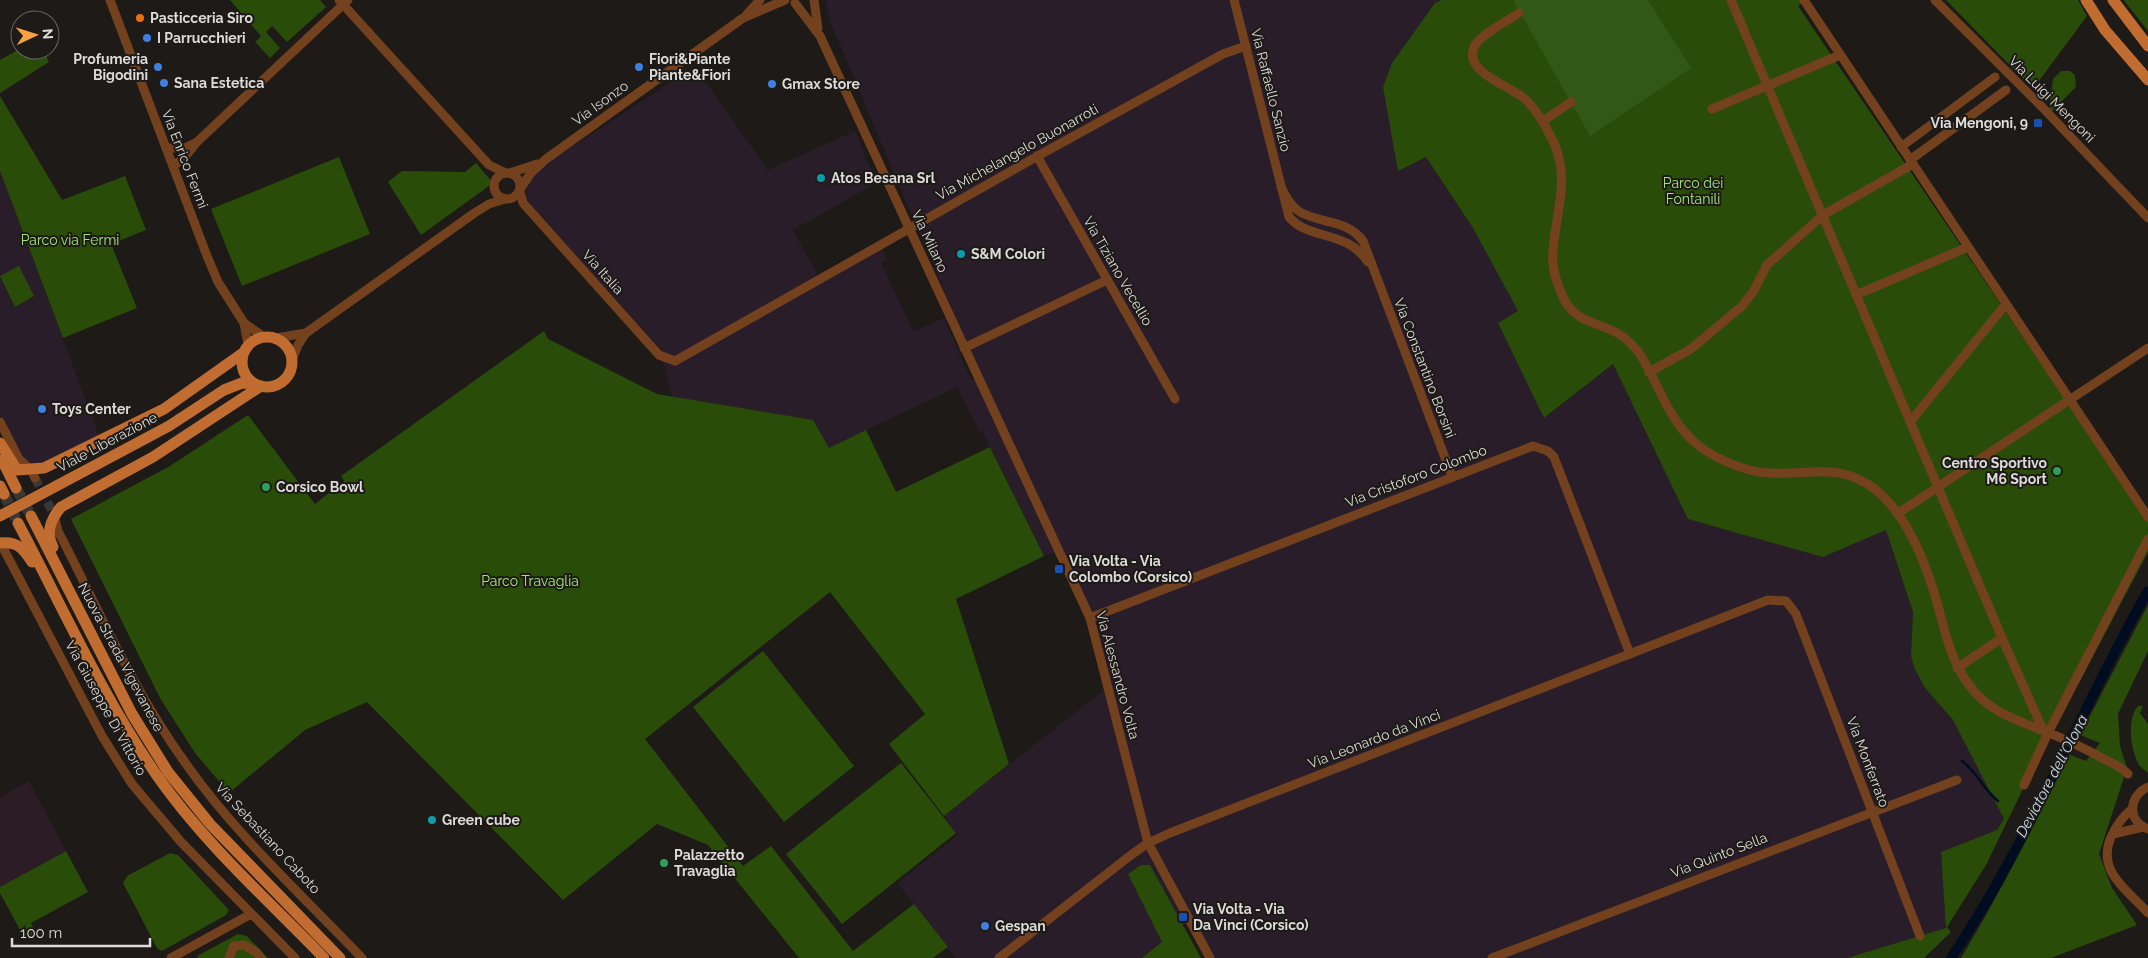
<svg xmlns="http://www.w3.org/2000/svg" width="2148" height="958" font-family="Raleway,sans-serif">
<rect width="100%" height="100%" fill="#1d1a17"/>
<g fill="#291d2a">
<path d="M826 0H1442L1435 3 1392 63 1383 87 1399 170 1426 157 1473 228 1518 311 1498 323 1545 418 1613 364 1638 415 1823 557 1886 530 1913 612 1911 656 1925 688 1953 720 2004 819 1997 830 1941 852 1946 928 1847 958H1213L1151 844 1093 620 1060 550 1044 556 982 430 979 431 957 387 829 448 813 420 672 397 660 348 525 200 527 188 532 179 548 162 695 67 768 170 855 131 877 183 793 230 821 281 882 248 887 260 881 263 913 331 944 318 971 380 981 379 829 19Z"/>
<path d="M0 171 100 438 48 463 31 464 25 460 0 416Z"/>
<path d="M1105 689 1139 824 1189 921 1142 958H956L897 883 958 835 944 816Z"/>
</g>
<path fill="#2c1c26" d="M29 781 66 851 0 887V797Z"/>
<g fill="#294d09">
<path d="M230 0H320L326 7 287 42 272 26 266 32 280 48 270 58 255 42 261 36Z"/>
<path d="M1442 0H1807L1798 6 2148 521V552L2021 793 1986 865 1947 927 1951 932 1924 958H1847L1946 928 1941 852 1997 830 2004 819 1953 720 1925 688 1914 667 1911 656 1913 612 1886 530 1823 557 1688 519 1613 364 1544 418 1498 323 1518 311 1473 228 1426 157 1398 171 1383 87 1392 63 1435 3Z"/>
<path d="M1946 0H2078L2087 16 2033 89Z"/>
<path d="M2124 0H2148V31L2125 2Z"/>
<path d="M20 49 44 50 49 62 0 93V60Z"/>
<path d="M2061 71H2070L2075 75 2076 87 2051 112 2049 109 2053 79Z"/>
<path d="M0 96 62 200 125 176 146 230 111 244 137 308 63 338 0 171Z"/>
<path d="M339 157 370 234 242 286 211 209Z"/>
<path d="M476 163 493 183 421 235 388 182 402 171 465 172Z"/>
<path d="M19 266 34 296 15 307 0 276Z"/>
<path d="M544 331 548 339 657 394 813 420 829 448 866 430 896 492 990 447 1044 556 956 599 1009 764 944 816 889 744 925 714 830 592 645 739 743 866 771 846 853 951 914 904 948 947 933 958H799L708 845 657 824 563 900 367 702 305 730 229 793 195 753 160 698 71 519 170 466 248 415 315 504 344 481 341 476Z"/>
<path d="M2148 605V651L2118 714 2120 746 2127 768 2099 854 2112 888 2137 925 2051 958H1961C2001 892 2035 824 2068 754L2086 761 2100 743 2080 735Z"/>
<path d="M763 651 854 766 784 822 693 707Z"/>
<path d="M2138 706H2143L2140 713 2148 724V773C2145 770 2140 767 2139 765 2131 751 2126 720 2138 706Z"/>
<path d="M901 763 956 833 842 924 786 854Z"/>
<path d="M66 851 88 892 31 923 36 933 25 939 0 893V887Z"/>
<path d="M170 853 178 855 229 910 226 915 162 951 157 948 123 883 127 876Z"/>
<path d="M1141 865H1150L1201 958H1142L1162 942 1128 874Z"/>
<path d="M238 934 247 936 268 958H198L197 956Z"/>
</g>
<path fill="#325815" d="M1513 0H1648L1691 68 1590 136Z"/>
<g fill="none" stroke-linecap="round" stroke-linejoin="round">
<path stroke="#000c20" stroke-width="2.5" d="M1962 761C1977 772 1983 789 1998 801"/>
<path stroke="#000c20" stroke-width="10" d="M1951 958C2029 843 2079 711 2148 591"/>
<path stroke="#3a3734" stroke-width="9" stroke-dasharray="9 4.5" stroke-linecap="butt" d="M35 478 54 515"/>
<g stroke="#3a3734" stroke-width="11" stroke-dasharray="11 5.5" stroke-linecap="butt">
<path d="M16 488 31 516"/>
<path d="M4 494 18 523"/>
</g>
<g stroke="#74411e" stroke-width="9">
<path d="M110 0 207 256 218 282 244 323 248 345"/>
<path d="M339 0 489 165 506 173"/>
<path d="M814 0 818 29"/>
<path d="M1234 0 1289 217C1309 241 1346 229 1368 262"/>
<path d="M1731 0 2002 638 2043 730"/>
<path d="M1804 0 2148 517"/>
<path d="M1935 0 2043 108 2148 218"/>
<path d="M795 3 820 36 1090 618 1148 843 1210 958"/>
<path d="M1519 13C1509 20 1478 36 1474 47 1463 73 1512 86 1526 100 1535 109 1543 121 1549 133 1573 175 1556 208 1553 251 1551 267 1558 287 1565 301 1579 325 1602 322 1622 336 1627 339 1631 344 1635 348 1642 355 1645 364 1650 372 1665 402 1677 432 1706 451 1724 462 1750 473 1771 473 1812 475 1840 462 1876 490 1909 517 1927 566 1938 606 1946 636 1952 665 1973 690 1991 712 2015 719 2041 730 2063 738 2084 748 2104 759 2112 763 2122 767 2128 774"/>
<path d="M747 14 760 0"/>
<path d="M1712 109 1840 55"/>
<path d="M1543 121 1571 102"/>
<path d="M1901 147 1995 77"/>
<path d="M166 148H185L195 143"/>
<path d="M1037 156 1175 399"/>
<path d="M1910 160 2006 90"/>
<path d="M173 166 184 158 197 142 348 0"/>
<circle cx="507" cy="186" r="13"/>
<path d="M510 173 537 164"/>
<path d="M1281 187C1286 196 1290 206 1300 212 1321 224 1347 219 1363 241L1452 476"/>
<path d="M521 188 530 174 546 159 743 18 785 0"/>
<path d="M520 192 523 203 659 355 675 361 1045 152 1223 54 1246 46"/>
<path d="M1856 295 1968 247"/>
<path d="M244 323 264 337"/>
<path d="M276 338 306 333"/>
<path d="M964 348 1107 280"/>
<path d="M292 360 298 345 306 333 473 214 489 204 505 199"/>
<path d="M1649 372 1691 349 1742 306 1753 292 1767 265 1823 215 1913 164"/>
<path d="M0 422 19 459 31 470 35 478"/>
<path d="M1910 422 2006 304"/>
<path d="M1897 514 2148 348"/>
<path d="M54 515 58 531C98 608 133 690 184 761 234 833 301 894 362 958"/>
<path d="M0 542 102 736 132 784 181 842 295 958"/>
<path d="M1090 618 1533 446 1548 451 1554 457 1630 654"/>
<path d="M1957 668 2002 638"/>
<path d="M2024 785 2048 733 2148 539"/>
<path d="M2148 787C2128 796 2127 821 2148 829"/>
<path d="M2132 809C2122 817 2116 826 2111 837 2096 872 2128 890 2148 913"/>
<path d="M2113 834 2143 827"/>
<path d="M171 958 251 914"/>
<path d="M229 958 234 946 244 945 256 952 261 958"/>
<path d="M999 958 1131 855 1148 843 1170 833 1768 600 1786 601 1796 614 1920 936"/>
<path d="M1492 958 1957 780"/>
</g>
<g stroke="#c16d31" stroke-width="11">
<path d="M2086 0 2105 30 2148 80"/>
<path d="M2113 0 2148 46"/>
<circle cx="267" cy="362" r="25"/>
<path d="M0 443 17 470 44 468 164 409 243 353"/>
<path d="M2 460 16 488"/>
<path d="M0 486 4 494"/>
<path d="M0 516 169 426 224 390 242 383 255 384"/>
<path d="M31 516 132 714 168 772 210 824 340 958"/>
<path d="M18 523C63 608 103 698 158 777 205 844 268 900 324 958"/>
<path d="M0 543C17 541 23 548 32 562"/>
<path d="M53 547C45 532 51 519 61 507L153 457 261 386"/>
</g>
</g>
<circle fill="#e8710a" stroke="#1d1a17" stroke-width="2" cx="140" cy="18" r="5"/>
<g fill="#3f7fe0" stroke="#1d1a17" stroke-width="2">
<circle cx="147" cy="38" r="5"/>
<circle cx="158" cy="67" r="5"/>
<circle cx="639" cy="67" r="5"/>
<circle cx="164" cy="83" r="5"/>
<circle cx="772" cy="84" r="5"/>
<circle cx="42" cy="409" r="5"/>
<circle cx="985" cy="926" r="5"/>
</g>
<g fill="#1a4fb4" stroke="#1d1a17" stroke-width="2">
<rect x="2033" y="118" width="10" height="10" rx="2.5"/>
<rect x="1054" y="564" width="10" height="10" rx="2.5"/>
<rect x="1178" y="912" width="10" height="10" rx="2.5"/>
</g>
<g fill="#0f9aa8" stroke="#1d1a17" stroke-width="2">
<circle cx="821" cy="178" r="5"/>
<circle cx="961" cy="254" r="5"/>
<circle cx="432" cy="820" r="5"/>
</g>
<g fill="#2e9e5b" stroke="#1d1a17" stroke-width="2">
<circle cx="2057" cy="471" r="5"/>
<circle cx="266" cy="487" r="5"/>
<circle cx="664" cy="863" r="5"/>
</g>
<g text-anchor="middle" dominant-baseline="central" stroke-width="4" stroke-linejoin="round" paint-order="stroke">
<g font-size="14" font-weight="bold" fill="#dcdbd9" stroke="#1d1a17" text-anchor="start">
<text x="150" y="18">Pasticceria Siro</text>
<text x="157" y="38">I Parrucchieri</text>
<text x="148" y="59" text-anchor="end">Profumeria<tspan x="148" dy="16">Bigodini</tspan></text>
<text x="649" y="59">Fiori&amp;Piante<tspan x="649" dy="16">Piante&amp;Fiori</tspan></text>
<text x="174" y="83">Sana Estetica</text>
<text x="782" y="84">Gmax Store</text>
<text x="2028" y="123" text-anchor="end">Via Mengoni, 9</text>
<text x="831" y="178">Atos Besana Srl</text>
<text x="971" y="254">S&amp;M Colori</text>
<text x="52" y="409">Toys Center</text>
<text x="2047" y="463" text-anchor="end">Centro Sportivo<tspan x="2047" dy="16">M6 Sport</tspan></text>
<text x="276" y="487">Corsico Bowl</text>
<text x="1069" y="561">Via Volta - Via<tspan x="1069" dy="16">Colombo (Corsico)</tspan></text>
<text x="442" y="820">Green cube</text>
<text x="674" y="855">Palazzetto<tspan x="674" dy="16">Travaglia</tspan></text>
<text x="1193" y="909">Via Volta - Via<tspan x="1193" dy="16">Da Vinci (Corsico)</tspan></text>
<text x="995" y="926">Gespan</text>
</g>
<g font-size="14" fill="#dcdbd9" stroke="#1d1a17">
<text transform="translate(1271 90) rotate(76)">Via Raffaello Sanzio</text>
<text transform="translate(2052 99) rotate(45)">Via Luigi Mengoni</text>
<text transform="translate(600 103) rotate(-36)">Via Isonzo</text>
<text transform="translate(1017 152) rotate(-29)">Via Michelangelo Buonarroti</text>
<text transform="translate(185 159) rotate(69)">Via Enrico Fermi</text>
<text transform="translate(930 241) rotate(65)">Via Milano</text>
<text transform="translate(1118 271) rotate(60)">Via Tiziano Vecellio</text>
<text transform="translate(603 272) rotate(48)">Via Italia</text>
<text transform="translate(1425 368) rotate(69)">Via Constantino Borsini</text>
<text transform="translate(107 442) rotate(-28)">Viale Liberazione</text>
<text transform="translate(1416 476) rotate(-21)">Via Cristoforo Colombo</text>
<text transform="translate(121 657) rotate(62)">Nuova Strada Vigevanese</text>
<text transform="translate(1118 675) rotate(75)">Via Alessandro Volta</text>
<text transform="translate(106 708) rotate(61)">Via Giuseppe Di Vittorio</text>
<text transform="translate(1374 739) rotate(-21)">Via Leonardo da Vinci</text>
<text transform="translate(1868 762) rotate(69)">Via Monferrato</text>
<text transform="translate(268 838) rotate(47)">Via Sebastiano Caboto</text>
<text transform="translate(1719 855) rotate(-21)">Via Quinto Sella</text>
</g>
<g font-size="14" fill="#a2e676" stroke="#1d1a17">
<text x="1693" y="183">Parco dei<tspan x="1693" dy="16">Fontanili</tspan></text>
<text x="70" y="240">Parco via Fermi</text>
<text x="530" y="581">Parco Travaglia</text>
</g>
<g font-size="15" font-style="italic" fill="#c7d9eb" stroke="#1d1a17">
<text transform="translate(2052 776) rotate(-62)">Deviatore dell'Olona</text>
</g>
</g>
<g transform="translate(35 35) rotate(86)"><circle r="24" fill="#1d1a17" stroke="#696765"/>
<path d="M0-4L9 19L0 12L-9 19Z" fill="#f5a246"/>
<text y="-8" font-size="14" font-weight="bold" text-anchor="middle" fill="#dcdbd9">N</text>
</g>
<path d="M12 938v8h138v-8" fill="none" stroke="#dcdbd9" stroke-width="2.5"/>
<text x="20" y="938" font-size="15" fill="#dcdbd9" stroke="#1d1a17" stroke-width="4" paint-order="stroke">100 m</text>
</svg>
